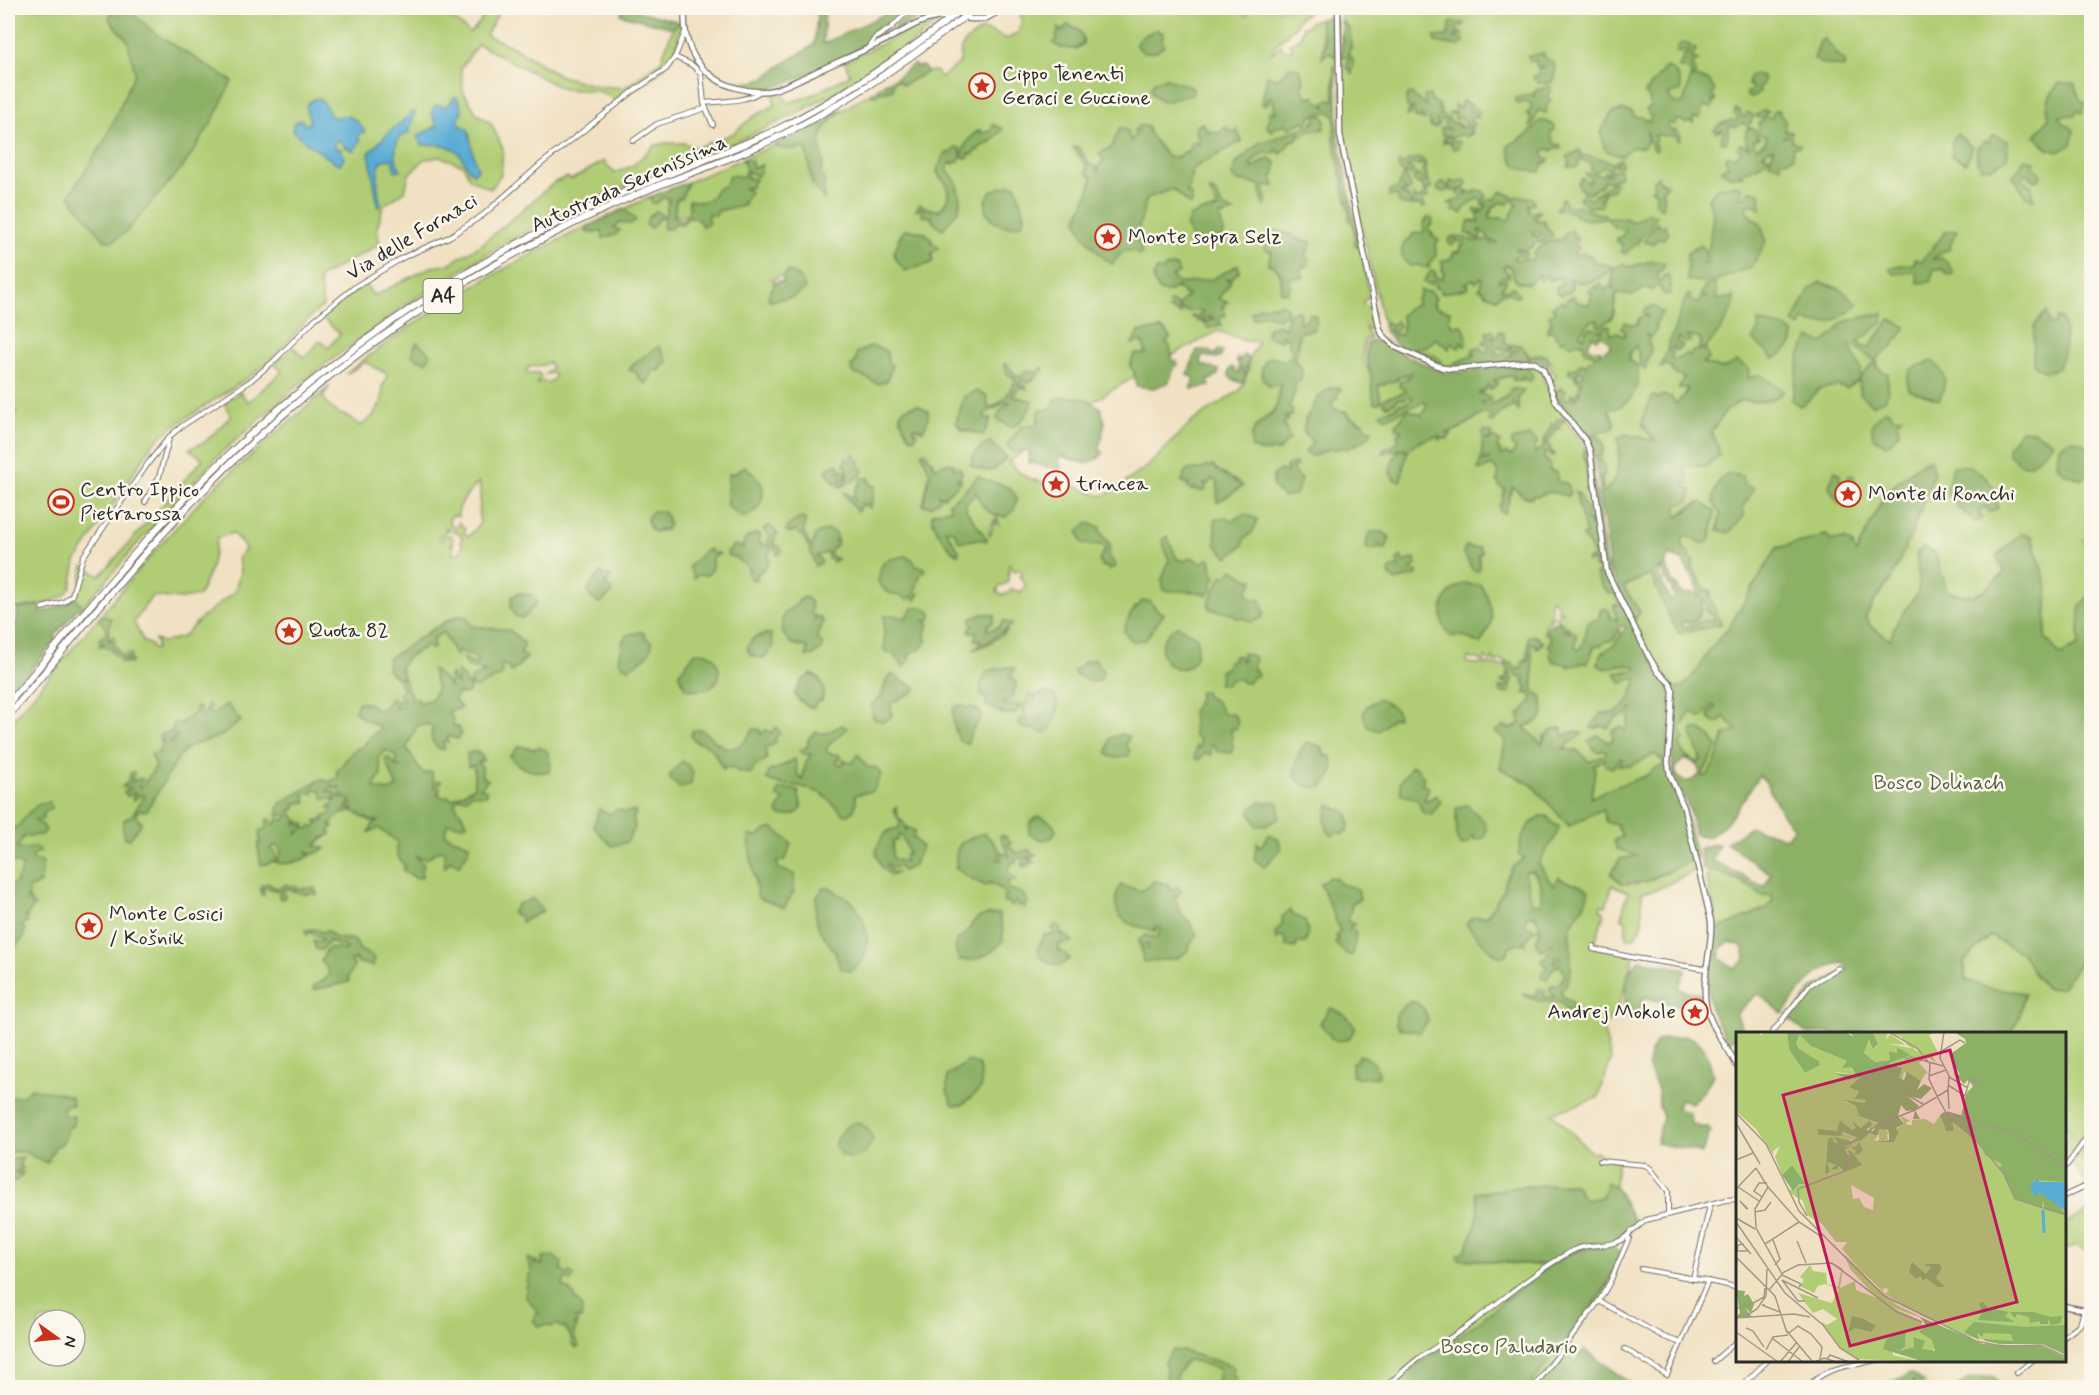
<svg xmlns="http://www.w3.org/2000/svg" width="2099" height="1395" font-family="Mynerve,sans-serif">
<rect width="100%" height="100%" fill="#fbf7ec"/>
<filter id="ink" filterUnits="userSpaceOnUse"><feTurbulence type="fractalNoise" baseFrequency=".0167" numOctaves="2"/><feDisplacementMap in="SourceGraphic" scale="12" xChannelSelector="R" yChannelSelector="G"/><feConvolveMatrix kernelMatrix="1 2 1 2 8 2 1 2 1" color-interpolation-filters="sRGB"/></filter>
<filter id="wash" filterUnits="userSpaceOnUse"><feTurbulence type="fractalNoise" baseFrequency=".008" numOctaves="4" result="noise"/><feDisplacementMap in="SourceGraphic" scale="24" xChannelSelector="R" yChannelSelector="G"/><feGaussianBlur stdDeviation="1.35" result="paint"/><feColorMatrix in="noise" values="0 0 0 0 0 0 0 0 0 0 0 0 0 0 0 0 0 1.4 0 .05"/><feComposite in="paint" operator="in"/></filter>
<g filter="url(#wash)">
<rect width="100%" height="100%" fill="#f1e1c3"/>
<g fill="#b0cd74" stroke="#6e7c50" stroke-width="1.5" fill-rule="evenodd">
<path d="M8 8H440L470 33 479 23 489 8H501L486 35 511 46 561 76 597 86 624 88 661 61 673 28 680 22C679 33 678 45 674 54 663 75 634 88 616 102L609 95 596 91 563 89 478 44 461 68 463 91 477 114 491 123 503 149 501 174 491 189 470 179 463 165 441 157 425 159 409 174 405 191 383 206 377 228 380 244 319 278 323 306 310 317 271 360 245 380 174 426 153 443 76 561 71 587 65 595 49 603 8 609V427L17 413 8 392Z"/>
<path d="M1026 8H1240L1246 16 1249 13 1246 8 1313 9 1299 18 1296 25 1274 47 1272 53 1281 45 1283 49 1292 50V47L1289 44 1299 39 1303 27 1307 26 1310 22 1320 19C1321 34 1326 43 1322 57L1330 52 1334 56 1336 55V65L1334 67V101L1329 99 1325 103 1327 108 1315 100 1314 96H1310L1308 99 1302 88 1304 80 1298 68 1289 67 1278 79 1267 76 1262 103 1265 105 1268 103 1270 96H1272L1276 114 1270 111 1267 127 1273 131 1274 126 1279 127 1287 123 1290 129 1297 124H1300L1305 119 1306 124 1310 120 1311 116 1318 112H1330L1335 117 1334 141 1339 160 1340 176 1344 183 1343 187 1349 211V219C1358 227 1352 238 1356 247L1359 244 1370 298 1364 300 1363 304 1369 308 1371 303 1374 315 1371 314 1369 319 1373 323V327L1369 330 1366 326 1365 329 1371 339 1364 340 1363 360 1371 375 1374 402 1379 403 1381 401 1378 385 1398 380 1397 377 1407 376 1409 372 1411 373 1409 378 1400 382 1399 386 1408 391 1404 394 1385 398 1383 402 1387 406 1396 402 1397 399H1405L1408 395 1414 398 1407 403 1399 404 1396 407 1381 414 1384 417H1389L1402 409 1425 402 1427 405 1422 415 1408 410 1396 425V428L1401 430 1402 432 1397 433 1399 438 1392 447 1383 449 1384 453 1391 450 1397 451 1400 448 1401 450 1394 457 1390 473 1395 480 1400 481C1404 471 1404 461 1408 452L1403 450V448L1409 449C1416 441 1429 438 1439 436L1440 440 1443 438 1447 439 1451 435 1445 434 1459 429 1482 414 1492 415 1489 421 1492 423 1499 414 1512 406 1514 402 1519 411 1518 398 1523 391 1518 389H1511L1509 396C1499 398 1493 406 1483 407L1480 402 1489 401 1491 399 1479 394 1487 389V385L1490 386V390L1498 383 1491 381 1513 375V380H1523V376L1528 381 1532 379V372L1528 370 1531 366 1538 367 1541 371 1547 388 1564 417 1561 421 1557 419 1556 425 1552 424 1544 441 1543 448 1535 453 1534 447 1538 442 1529 436 1512 440V445L1517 449 1511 456 1506 453 1501 457V452L1497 447 1500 441 1494 438 1487 441 1485 440 1492 436V433L1485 431 1483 433 1482 455 1484 459 1489 458 1490 460 1484 462 1481 460 1478 469 1481 470 1492 465 1499 473 1497 481 1500 487 1505 489 1502 502 1499 505 1500 511 1503 512C1510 506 1508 494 1513 486L1518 492 1530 498 1535 495 1538 496 1549 492 1569 496 1570 493 1569 486 1564 482 1562 485 1558 481 1557 473 1549 470V464L1544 458V452L1551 454V456L1555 455 1551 452 1550 446 1545 444 1548 442 1555 432 1554 428 1560 429 1559 425 1566 419 1586 448 1583 453 1586 466 1588 488 1584 489 1588 491 1592 512 1599 514 1592 516V526L1589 525 1590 521H1586L1585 505 1581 502 1580 494 1576 492 1586 534 1582 535 1583 538C1588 542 1594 550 1593 558L1587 560V562L1598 560V562L1593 564 1595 568 1603 571V574L1597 573C1598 582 1602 588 1609 594L1614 592 1620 604 1614 606 1617 620 1610 618V613L1607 609H1601L1598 620H1593L1587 624 1584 641 1579 650 1575 648 1576 633 1571 631 1568 634 1570 628 1567 627 1564 632 1562 630 1564 625 1560 624 1558 619 1554 617 1565 611H1557L1559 608 1553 598 1550 602 1552 616 1549 618H1551L1544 631 1545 634 1549 633 1551 642 1548 644 1549 647 1552 648 1551 655 1553 661 1570 665 1588 662 1594 647 1602 645 1605 641 1613 640 1619 630 1621 634 1615 644 1600 655 1598 664 1605 669 1619 665 1637 666 1635 670 1615 673 1622 683 1630 679H1638C1631 697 1625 717 1601 713L1591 728 1594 729 1600 726 1608 728 1616 716 1628 715 1627 711 1633 708 1626 730C1621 727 1617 727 1612 731L1613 740 1608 742 1598 735 1589 741 1593 749 1599 752 1604 750 1607 751 1604 756 1589 762 1578 751 1562 749 1582 733 1576 731 1563 737 1562 728H1556L1543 737 1542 745 1524 727 1538 721 1544 715 1541 696 1534 692 1531 643H1535L1536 649 1543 643 1537 637H1528V662L1525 659 1523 661 1521 671 1512 666V663L1509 664 1502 660 1495 662 1493 658 1491 662 1485 658 1484 662 1480 661V659H1472L1468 657 1467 663 1506 666 1508 669 1506 679 1507 680H1503L1501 682 1507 684V688L1500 687 1501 693H1507L1510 690 1513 679 1509 674 1514 672 1519 678 1523 677 1526 680 1523 682 1528 688 1525 691V693H1531L1532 701 1519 715 1521 724 1511 729 1503 726 1495 732 1503 738 1505 743 1500 768 1532 785 1569 826 1602 809 1606 822 1616 825 1623 837 1614 840 1617 849 1639 856 1620 859 1611 874 1623 884 1646 882 1694 859 1696 870 1658 889 1642 893V925L1634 938H1626V921L1621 918 1628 892 1612 885 1606 906 1601 905 1600 909 1603 911 1604 914 1594 946 1634 955 1618 1008 1603 1028 1611 1060 1598 1098 1552 1113 1593 1154 1595 1152 1617 1162 1615 1186 1607 1183 1602 1197 1584 1200 1574 1184 1527 1186 1476 1193 1480 1208 1477 1222 1465 1251 1457 1255 1459 1259 1544 1266 1543 1267 1549 1269C1569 1253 1595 1234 1620 1254L1607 1288 1596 1304 1585 1313 1584 1321 1567 1345 1581 1355 1585 1350 1635 1387 8 1388V725L158 547 207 494 330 386 323 395C327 408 336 413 348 417 352 418 356 423 360 426 369 421 377 414 379 405L381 404 383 391 382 386 385 383 387 374 365 362 346 374C419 315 506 265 590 225L586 232H603V238L615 235 619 230 614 228 620 222 630 224 635 220 624 209 650 197 653 203H657L663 197 669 199 665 217 656 211 648 218 647 225 651 227 660 217 664 220 665 229H669L676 223 682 224 690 216 699 220 702 226 707 225 709 222 707 218 708 214 715 215 718 211 743 205 750 192 744 189 751 187 755 179 746 178 749 171 757 176 760 172 761 165 755 168 751 167 752 161 743 160 746 169 743 177 730 175 725 186 716 189C711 204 702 203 689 200L690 212 681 216 676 214 674 216 676 199 682 197 688 182 777 144 778 147 790 149 806 148 812 183 824 198V180L820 173C826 164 821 160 820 151 816 122 851 104 872 92L871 95 876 96 879 91 882 92 894 89 892 85 898 80 903 85 927 72 935 71 941 78 960 62 961 49 966 41 982 30 989 31 1007 39 1018 33 1023 21 1020 15ZM1068 25C1078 30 1084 32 1083 44L1075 49 1061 48 1054 43 1056 41 1058 29 1061 32ZM1156 30 1163 33 1162 41 1164 45 1157 51 1143 52 1136 45 1137 41 1145 35ZM1166 78C1175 84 1184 83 1192 88L1193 94 1164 102 1155 96 1150 90 1155 81ZM1322 115 1325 119 1324 129 1309 131 1302 136 1299 130 1297 139 1291 141 1281 154 1276 149 1274 154 1267 152 1257 157 1250 165 1252 168 1269 158 1276 163 1274 175 1271 176 1275 186H1265V206L1262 200 1261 185 1235 180 1232 176 1236 164 1261 141 1265 142 1310 125 1316 122H1314L1317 116ZM1202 123 1209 132 1220 133 1226 127 1231 133 1237 130 1242 141 1195 167 1189 176H1193L1186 192 1191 195 1192 203 1190 205 1173 189 1147 198 1136 234 1142 254 1139 256 1134 250 1122 252 1112 264C1095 251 1083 239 1077 219L1090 189 1093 178 1086 173 1087 167 1074 147H1078L1091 166H1095L1099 172V165L1104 161 1099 153 1112 147 1120 128 1128 131 1131 141 1139 130 1134 131 1138 126H1147L1150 135 1167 157H1177L1191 149 1190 144 1195 141 1199 145 1196 127ZM993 125 1002 129 989 143 980 147 973 154 970 153 968 158 962 157C963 146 970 135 980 130L981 133 992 131ZM956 147 960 148V157L954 164 949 163 946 169 956 181 960 199 959 209 942 229 932 221V217L922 215 923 209H917L920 205 926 208 938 211C948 203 949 196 947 184L940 178 937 171 944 154 952 152ZM1010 185 1016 186 1025 216 1021 224C1004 229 995 225 986 211V201L991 191ZM1210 191 1217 194 1222 207 1233 212 1223 216 1219 215 1224 233 1222 238 1215 237 1213 240 1201 241 1191 238 1187 226 1190 217 1200 212 1219 209ZM906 229 925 233 932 240 931 243 936 244 937 247 931 254 933 260 931 263 906 270C896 261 890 254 900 242L898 239ZM1277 231 1293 235 1294 238 1311 242 1310 247 1304 256 1308 258 1307 266 1303 265 1300 272 1303 278 1291 277 1289 278 1291 286 1286 293 1281 292C1282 281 1282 267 1268 264L1272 251 1265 249V245C1274 243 1274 239 1277 231ZM1238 265 1239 271 1231 279H1226L1225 281 1230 282 1218 299 1227 302 1222 304 1225 307H1220L1226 315 1221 317 1219 321 1221 325 1210 328 1206 327 1205 323 1197 321V319L1192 316 1199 315 1201 320H1206L1209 322 1214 318 1203 317 1201 314 1204 311 1199 310 1188 311V307L1186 305 1189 304 1187 302 1183 304 1187 308 1186 311 1182 310V304L1181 308 1178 306 1181 314 1170 310 1173 308 1169 303 1173 302 1177 306 1187 298 1189 293 1183 294 1184 290 1180 291 1178 287 1167 292H1161L1154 283 1153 276 1157 270 1162 271 1166 267 1176 266 1179 273 1172 277 1178 284 1213 279ZM788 271C797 276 803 279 805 289L793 297 769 301V294L775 283 772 280 779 276 783 277ZM1283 304 1288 309 1285 316 1281 314 1279 319 1266 314 1253 318 1251 312 1260 307ZM1298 311 1300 315 1299 322 1303 323 1310 314 1315 316 1316 324 1313 330 1300 332C1297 341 1299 349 1295 358L1291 356 1292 349 1288 345V338L1282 335 1281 341 1266 336 1268 327 1278 324 1285 328 1289 313ZM1162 329 1167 332 1170 338 1166 343 1170 346 1171 356 1218 331 1245 341H1257L1256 347 1250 356 1245 380 1239 391 1193 421 1147 467 1108 494 1100 496 1078 487H1060L1028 478 1020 473 1009 462 1025 451 1014 452 1007 445 1022 426 1037 425 1040 410 1051 409 1056 399C1068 396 1081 397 1092 402L1134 377V371L1130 366 1134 354H1146L1144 344 1139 341 1132 344 1139 332ZM872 346 886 351 888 362 892 366 887 381 878 384 865 377 855 374 850 367 855 363 857 353ZM659 347 667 361 666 365 662 366 660 371 654 370 646 384 638 378 637 373 630 370 634 363ZM1273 357 1284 361 1289 358C1302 364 1308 374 1295 384L1294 394 1289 407 1292 409V415L1284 417 1288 419 1283 423 1290 438 1279 451H1260L1253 448C1245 425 1267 421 1276 407 1279 402 1277 398 1278 393 1278 390 1280 387 1281 384L1269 386C1260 377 1259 370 1267 359ZM549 362 552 367 546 374 553 373 555 376 553 380 548 383 544 381 537 383 541 377 539 373 529 374 526 371 529 367 544 365ZM1004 364H1007L1015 375 1021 377 1027 370 1036 372 1043 368V371L1028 383 1022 380 1017 385 1026 386V388L1020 387 1014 392 1012 396 1033 401C1029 411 1022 423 1011 427L997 419 1001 410 1010 402 1008 401 984 414 985 419H991L983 435 962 430 956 422 964 397 976 391 986 395 988 408C1002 406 1010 391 1016 380L1007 373ZM1338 387 1341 390 1337 394V399L1332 401 1333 409 1348 412 1349 416 1364 423 1365 428 1371 431 1370 435 1363 441 1348 448 1329 449 1313 456 1305 453 1313 442 1304 433 1305 420 1319 397 1328 389ZM917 405 928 411C928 419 927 423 923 430L914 427V431L917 433 915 438 910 437C900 419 891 410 917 405ZM990 442 1006 457C996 472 989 475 971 464 974 453 979 446 990 442ZM925 452 930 459 933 460 935 468C943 465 945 461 954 465L952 468 954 469 960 468 962 474 956 481 961 479V481L945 496 938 495 940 499 931 506 923 505 930 473 922 453ZM853 454 860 462 859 468 863 470 859 477 841 487 834 482 826 470 837 463 840 467 837 471 840 473 843 470 846 472 844 479 839 480 842 484C849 478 850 471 845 464L846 459 851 460ZM745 466C749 472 756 474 759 480 769 495 758 516 741 517L727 506 729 474H734ZM1213 466C1222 476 1233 478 1243 486L1218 502V484L1212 478 1209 484H1203L1206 487 1205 490 1199 491 1194 486V490H1190L1187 487 1189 484 1182 481 1186 470 1203 469 1205 467ZM978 477C995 487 1009 479 1017 500L1013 511 1005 517 1000 516 995 519V521L998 520 999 525 995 522 990 536C987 529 994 520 998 516 979 507 986 505 976 492L974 493 972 498 966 502V510L987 539 986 541C973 536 970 543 959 541L955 530 944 529 959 551 958 554C948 550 930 523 932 513L951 509 949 503 965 490ZM861 479H870L869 483 873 485 875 488 872 502 869 503 870 507 862 503 857 512 844 493 851 496 855 502 854 495 858 485 860 486ZM479 482C483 495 477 509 480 523L469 536 465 535V529L459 522 458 526H455L453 532 460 533 462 540 460 542 463 543 460 552 453 555V543L450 545 453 541 451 535H444L441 541 438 537 441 534 445 533 446 527 448 531H450L452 525 450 524 449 519 454 515 458 517C457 504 470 491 479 482ZM653 511H663L667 517 669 524 666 530 654 532 650 528 647 519ZM1087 523 1100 527V531L1111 546 1108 554 1115 566 1109 570 1107 567 1102 566 1099 560 1107 548 1102 545 1083 544 1080 539 1079 531ZM233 533 246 549 238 557 240 572 235 591 199 620 183 637 164 642 155 640 157 645 156 649H153L151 645 144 642 134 622 152 596 181 599 199 596 211 568 217 538ZM1466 546 1474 548 1479 547 1482 553 1478 555 1480 568 1478 571 1473 570 1463 552ZM1009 564 1012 565 1011 568 1015 571 1019 569 1022 571 1020 577 1026 585 1021 592 1012 589 1008 593 1002 595 997 592 999 587 1008 582ZM601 572 603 573 602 577 606 575 611 577 605 584 612 590V593L600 603C579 593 591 585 601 572ZM1465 583 1474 585 1480 584C1487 594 1495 613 1490 626 1487 632 1483 638 1480 644L1463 636H1451C1435 617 1442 592 1465 583ZM518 593 533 595 536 602 526 616 521 618 515 616 511 607 512 597ZM805 597C813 602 812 606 810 614L815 615V619L819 617 823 621 816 639 821 642 822 649 813 655 806 656 809 648 791 643 784 634 782 620 785 613 795 607 800 599ZM984 614 995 615 992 624H988L987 631 999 627 1004 621 1012 625 1001 634 1008 631 988 644 973 650 980 645V640H975L976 631 969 632 974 626 971 622 972 618ZM457 616 466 617 472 626 509 630 524 643 521 655 527 658 513 671H510V666L501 665 502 675 476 687 470 684 473 677 485 672 481 669 467 666 463 659 475 665 478 663 475 657 459 650 456 656 443 632 433 639 434 648 430 649 428 645 408 657 400 667 403 677 397 678 387 669 389 658C412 644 433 627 457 616ZM764 634H770L773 647 764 658 752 656 748 648 751 640 759 635 763 636ZM696 653H707L714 657C715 661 719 667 719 671 720 691 699 693 685 688L679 673ZM432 669 445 680 451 689 449 675 452 674 454 682 457 685 456 677 458 672 463 677 467 685 470 687 468 693 455 695V700L460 708 447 711 453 719V726L459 727 461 735 458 739 447 736V742L442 740 444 749H440C431 741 430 738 433 726L424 724 417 726 406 749 392 754 386 750 379 758 381 775 373 788 389 791 397 788 386 759 389 758 398 769H401V766L396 764V758L408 750 419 769 423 773 432 772 433 782 441 781 440 785 433 784 434 788H440V792L435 794 445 798 448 796 451 800 474 787V764L468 766 467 753 477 752 482 756 484 760 480 761 478 764 482 767V777L488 780 479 788 486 790V794H470L467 798H459L454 803 467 822 465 825 449 823 442 824 439 821 428 820V816H436L434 813 425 812 427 818 423 828H414L413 832 422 845 427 844 430 851 433 850 429 841 422 842 417 833H425L429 828 432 830 427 825 430 822C441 832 452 840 468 844V852L459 866 451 860 445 866 444 851 439 850 426 859 415 856 424 865 421 870 422 877 416 878 403 870 405 866C398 858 395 853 398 842L378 828 370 832 373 825 380 821C367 821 351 815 351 801L347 796H343L340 794 341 790 338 786 337 789 331 786 328 793 332 791 335 792 334 799H325L320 790 314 789 313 794 309 792 304 795 306 802 295 803V809L289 811 294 816 293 818 298 821 295 823 296 824 300 822 306 824 304 827 300 826 296 835H298L304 828 308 829 311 826 314 829 321 823 315 822 317 820 325 821 322 818 331 814 332 810 329 808 330 806 332 807 337 796H340L341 799 348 798 350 803 345 811 349 808 352 811 339 815 328 826H333L329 831 331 834C322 839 316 846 307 847L308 843 311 840V835L314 832 302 834 300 842 304 849 326 848 312 855 308 851 306 852 310 856C298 863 292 859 281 864L277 862 281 852 279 847 275 845 269 850 275 851 276 861 261 865 258 847 261 838 259 836 260 830H264L268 825 266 822 268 819 273 826 277 820H284L289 816 284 814 279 817 277 815 280 804 321 779 329 782 339 778 337 771C348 761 347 751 365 746V743L381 729C371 719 364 724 355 710L359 702 370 704 377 710 382 709 391 699 400 700 395 708H399L404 702 400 694 402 687 400 682 402 678 411 696 410 702 417 698 419 703 432 699 437 688ZM811 674 820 679 824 692 822 701H817L813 707 800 701 795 693 802 681ZM519 746 534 749 539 748 547 751 551 766 549 771C536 774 518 769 511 757ZM268 883 273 887 281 888 286 884 290 887 293 885 297 887 296 890 314 888 317 893 316 895 314 893 304 894 287 889 283 890 285 897 281 898 279 896 280 892 266 887 263 889 264 894 261 895 260 889 262 885ZM314 929 321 932 328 931 336 938 354 940 360 950 373 957V966L357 962 356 958 351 961 354 966 348 977 349 982 314 990V986L326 979 329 975 328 969 321 961 326 951 330 948 334 949 337 948 345 951 347 948 330 941 321 950 316 949 313 941 320 942 323 939 310 932 307 935 305 930ZM39 1320H75V1356H39Z"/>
<path d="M1370 8H2091L2092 534 2083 540 2091 559 2092 592 2080 607 2079 646 2060 655 2045 637 2048 589 2032 536 2021 533 1997 556 2005 571C1982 593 1980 601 1947 592L1935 553 1922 547 1916 556 1919 577V591L1898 620 1890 639 1872 628 1865 617 1875 600 1891 579 1912 533 1934 473 1930 459 1914 468 1887 491 1855 554 1853 544 1845 539 1829 540 1826 534 1819 538 1777 548 1728 629 1710 649 1698 670 1682 688H1674C1670 679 1663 674 1657 665 1647 649 1639 631 1630 614L1635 620 1640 612 1623 586 1651 575 1669 616 1679 633 1689 632 1721 623 1708 595 1712 594V591L1705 590 1692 566 1694 561 1690 559 1689 553 1683 548 1682 537 1688 536 1704 544 1710 540 1715 512 1701 502 1691 506 1677 517V504L1689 501 1692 490 1683 488 1689 484 1684 482 1688 478 1683 466H1706L1718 456V446L1711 432 1726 411 1741 400C1758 403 1771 404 1784 391L1760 375 1747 378 1749 369 1737 362 1722 369 1701 363 1709 359 1705 350 1693 351 1690 357 1687 353 1680 358 1670 359 1672 352 1667 351 1661 367 1666 365 1671 367 1674 374 1684 376 1679 388H1688L1684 396 1676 404 1671 397 1663 395 1658 398 1653 396C1642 421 1635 422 1657 442L1626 434 1618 438C1621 454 1619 470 1612 486L1610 485 1605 492 1599 493 1600 489 1603 488 1601 476H1604V467L1599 456 1602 454 1604 445 1600 438 1594 436 1589 438 1586 436 1614 428C1615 409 1597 397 1581 394L1575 400V395L1571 394 1572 398 1566 399 1563 396 1566 391 1561 388 1556 392V395L1566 409 1552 394 1549 386 1551 385 1545 368 1547 366 1551 380H1554L1556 374 1551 371 1552 369 1549 366 1553 362 1549 361 1546 356 1539 354 1527 357 1528 354 1520 345 1504 344V334L1500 331 1498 336 1492 337 1494 332 1491 330 1487 332 1486 335 1492 339 1496 349 1498 347 1508 351 1510 349 1507 345 1513 349 1514 345H1517V351L1515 353 1511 352V356H1507L1504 353 1500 355 1497 352 1494 353 1489 342 1486 340 1483 343 1488 348V352L1485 353 1480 347 1474 348 1472 352 1474 354C1467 360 1455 360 1450 367L1440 364 1441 361C1435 354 1425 351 1416 351L1415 348C1424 347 1431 346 1435 337L1449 349 1450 342 1459 348 1461 341 1464 346C1468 340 1465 330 1462 325L1453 326 1448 319 1450 316V311L1436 308 1435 304 1432 303 1435 301V296L1429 291 1426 292 1420 290V295L1416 300 1418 304 1407 309 1401 316 1403 322 1401 335H1392L1389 328 1395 332 1398 325 1396 322 1392 325 1385 322 1383 326 1385 332 1342 136 1341 32 1343 42 1341 44 1342 56 1348 58 1347 67 1351 73 1353 60 1348 52 1351 48 1350 31 1346 27 1345 23 1341 24V14L1353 12 1355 18 1372 12ZM1501 191 1512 196 1507 204 1501 202 1494 207 1489 215 1490 219 1499 218 1509 220 1515 208 1518 206 1513 201 1514 197 1519 196 1531 198 1534 202 1531 205 1527 204 1528 211 1533 214 1536 211 1540 212 1534 218 1540 221 1545 220V225L1553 235 1550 238H1546L1537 231 1531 234 1538 236 1537 239 1544 241 1535 242 1532 246 1522 250 1517 247 1516 250 1527 253 1526 256 1515 255 1514 259 1533 260 1534 252C1542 245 1552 239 1563 239L1564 234 1572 230 1574 236 1578 237 1574 244 1579 248 1574 254 1578 256 1584 253 1591 256 1594 262 1615 267C1598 281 1589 288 1568 278L1572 283V290L1563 295 1556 292 1557 287 1562 283 1560 276 1550 280 1547 275 1542 280 1539 279 1543 274 1537 275 1529 283C1506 282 1519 275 1507 265L1503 267 1507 273H1509V277H1502L1498 281 1506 280V283L1501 289 1507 290 1513 287 1519 295 1516 297 1509 291 1500 294 1497 298 1484 293V290L1479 289 1482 280 1481 278 1476 282 1473 279 1464 284 1468 285 1467 288 1455 291 1440 293 1441 290 1435 287 1436 281H1433L1430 285 1423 281 1432 271 1435 272 1434 275 1443 279 1444 271 1442 270 1443 265 1441 261 1449 260 1453 256 1454 252H1459L1461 250 1460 246 1465 245V242H1459L1456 239 1453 245H1450L1448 242 1451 237C1459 235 1464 238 1471 240 1477 242 1484 240 1491 242V244H1497L1498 242 1488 238 1487 233 1484 234V231L1479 229 1481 235 1480 239 1475 238 1466 232 1468 230 1467 228 1469 221 1474 220 1479 222 1478 214 1482 212H1475V210H1484L1487 205H1482V202L1496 198ZM1652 261 1665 263 1661 271 1658 273V280L1661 282 1663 276 1668 275 1671 286 1669 295 1665 294 1658 286H1655L1652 290 1646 288 1633 295 1615 293 1614 314 1611 319 1602 324 1601 327 1597 325 1598 320H1593L1580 332V336L1584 338 1586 330 1592 327 1602 331 1606 325 1610 327 1611 336 1617 332 1625 337V330L1621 328 1625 322 1631 325 1637 324 1639 318 1644 316 1650 317 1643 312 1647 308 1655 307 1662 313 1654 326 1657 329 1651 338 1645 332 1651 349 1645 368 1641 366 1636 345 1629 354V361L1637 365C1642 387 1630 407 1607 409L1606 401 1600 390 1578 393 1581 382 1575 378 1580 371 1574 375 1569 374V369H1576L1581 363 1586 364 1595 358V355L1586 352 1583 343 1578 342 1571 345 1564 339 1562 342 1552 330 1547 332 1552 320 1550 316 1555 311 1552 307 1561 301 1565 305 1567 299 1573 296 1575 301 1589 305 1592 294 1588 291 1595 286 1599 291 1597 286 1600 283 1605 290 1610 287 1614 289C1610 278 1611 267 1623 264L1629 267Z"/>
<path d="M942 20 878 68 798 113 736 142 560 213 490 252 404 306 302 382 221 453 156 522 83 607 75 597 80 588 83 566 100 576 203 459 189 449 205 442 231 416 224 402 240 392 248 402 282 372 275 364 294 347 304 358 320 341 328 348 340 334 321 317 365 284 374 296 431 267 447 265 481 245 555 182 568 177 571 180 604 161 614 173 632 166 654 146 665 143H684L696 148 732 134 753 117 775 105 773 95 782 93 788 103 812 95 850 75 845 62C871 49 915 25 942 20Z"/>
<path d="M1702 601 1710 609 1709 612 1711 611 1714 619 1712 622 1707 620 1685 629 1681 624V621L1689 623C1699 617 1702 612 1702 601Z"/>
<path d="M1713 705 1716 706 1709 715 1728 718V722L1737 730 1724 735 1716 760 1707 776H1702L1713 754V740L1701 730 1691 733 1701 760 1696 763 1683 753 1680 745V728C1686 723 1686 716 1692 711L1700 718Z"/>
<path d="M1655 754 1666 764C1658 767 1653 772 1645 776 1628 786 1608 789 1591 799L1595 769 1592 766 1605 759 1618 760 1622 757V762L1619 765 1631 766Z"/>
<path d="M1711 869 1755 889 1761 896 1772 894 1773 900 1767 908 1715 930 1713 905 1706 876Z"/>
<path d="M1990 936 2022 953 2034 974 2047 989 2061 988 2080 962 2091 942V1125L2066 1160 2065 1158V1140L2072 1134 2065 1126 2064 1034 2010 1033 2019 1018 2025 994 1988 988 1966 980 1964 962Z"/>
<path d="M2091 1136V1178L2085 1181 2072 1165Z"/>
<path d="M2091 1210V1255L2077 1245 2065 1249V1224Z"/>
</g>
<g fill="#8cb066" stroke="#5c6e48" stroke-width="1.5" fill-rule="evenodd">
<path d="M126 8 159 36 232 81 211 124 185 164 126 232 113 241H105L69 196 104 142 135 73 128 41 109 19 112 10Z"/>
<path d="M622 8H637V11L680 22 673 28 621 15Z"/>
<path d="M818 8H825L823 44 885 14 890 8H908C894 22 875 41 856 48L857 50C835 61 788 86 765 89 749 90 734 85 719 78L738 82H754L767 76 784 63 814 45Z"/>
<path d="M914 8H919L921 11 927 8H956L950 12C921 9 904 31 879 39L894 28Z"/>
<path d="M1332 16 1336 23V55L1334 56 1329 52 1322 58C1323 54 1325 47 1325 44 1325 35 1320 29 1320 19Z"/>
<path d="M1343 22 1350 30 1351 48 1348 53 1353 60 1352 74 1347 67 1348 58 1342 56 1341 44 1343 42 1341 32Z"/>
<path d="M1455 22 1465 23 1462 27 1457 26 1456 28 1459 31 1458 34 1462 33 1464 42 1459 46 1435 42 1434 37 1447 36 1448 31 1458 39 1455 31 1449 29 1450 23Z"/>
<path d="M1068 25C1078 30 1084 32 1083 44L1075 49 1061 48 1053 43 1056 40 1058 28 1062 32Z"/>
<path d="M1156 30 1163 33 1162 40 1164 45 1157 51 1143 52 1136 45C1138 37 1149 33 1156 30Z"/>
<path d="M1824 38 1828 44 1831 45 1837 56 1846 63 1844 68 1820 63 1814 59 1820 42Z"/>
<path d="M1683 43H1688L1690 46 1696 49 1692 58 1699 60 1693 64 1696 74 1692 77 1709 80 1715 91 1712 95 1716 101H1712L1714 104 1711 108 1704 106 1699 118H1693V123L1689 121 1686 123 1681 120 1675 121V124H1668L1667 126 1673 133 1675 130 1681 135 1679 141 1676 136 1654 135 1656 138 1654 143 1657 148 1656 151 1652 148 1651 143 1648 141 1649 135 1647 132V142L1643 147 1630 148 1622 156 1607 151 1604 147 1601 134 1603 127 1612 113 1624 110 1632 112 1635 117H1641L1649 122 1651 118 1646 109 1651 107 1648 95 1645 94 1646 90 1649 91V88L1666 67C1677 71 1681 80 1681 91L1668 95 1673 102 1683 104 1691 77 1689 69 1679 68 1685 53 1688 55 1689 51 1684 49 1681 53 1676 52 1679 45Z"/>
<path d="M1544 53 1545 58C1559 62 1557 73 1551 83H1537V79H1533V76L1539 75 1538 69 1545 66H1536V61H1530L1528 56Z"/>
<path d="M914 64 916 67 923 66 927 72 903 85 898 80 892 84 894 89 886 90 883 92 879 91 876 96 871 95 883 84 896 78Z"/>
<path d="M1336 65 1338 135 1359 244 1358 247H1356C1352 238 1358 226 1349 219V211L1343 187 1344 183C1340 171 1337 156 1335 141 1333 133 1336 125 1335 117L1330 112 1318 113 1311 116 1310 120 1306 124 1303 121 1289 129 1286 123 1279 127H1274L1273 131 1267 127 1270 111 1276 113 1272 96H1270L1266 105 1262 104 1267 75 1278 79 1289 67 1298 68C1303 75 1304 80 1302 88L1308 98 1314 96 1316 100 1327 108 1324 103 1329 99 1334 100V67Z"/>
<path d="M1754 74 1762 76 1764 80 1759 90 1760 92 1753 97 1747 96V92L1751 91 1753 88 1748 85 1749 77Z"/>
<path d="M1167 78C1175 84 1184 83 1193 88V94L1164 102 1155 96 1150 89 1155 81Z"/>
<path d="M2059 83H2074L2081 101 2086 103 2082 113 2078 110 2075 115 2059 116 2062 122 2068 125 2074 130 2071 145 2059 152 2048 149 2035 136 2049 118C2045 103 2049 95 2059 83Z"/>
<path d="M1549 86 1552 89 1547 96 1551 100 1547 106 1546 113 1538 110 1533 124 1530 127 1531 118 1527 114 1531 109V104L1526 101 1520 104 1515 102 1516 98 1530 94 1534 96V91Z"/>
<path d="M1409 94 1413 95 1415 98 1426 105 1424 96 1430 95V100L1440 105 1438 109H1441L1440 114 1445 117 1443 121 1437 120 1436 123 1439 124 1436 128 1431 127 1429 118 1421 114 1420 116 1427 121 1415 118 1414 108H1412L1411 115 1407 116 1410 108 1407 107 1406 98Z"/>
<path d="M1462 101 1472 105 1469 108 1470 112 1475 107 1480 113 1476 118 1473 116 1470 121 1474 125 1468 129H1472V132L1468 133 1472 134 1466 137V135H1458L1451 138 1452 141H1460L1458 148 1453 149 1451 143 1446 141 1443 143 1444 138 1450 136 1442 135 1441 128 1449 129 1444 125 1448 117 1451 122 1457 123 1459 127 1460 125 1462 128 1465 127 1467 125 1462 118 1455 119 1453 114H1448L1452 112 1455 113 1454 104 1458 108 1460 107Z"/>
<path d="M842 109C837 116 827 123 823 131 815 146 828 160 820 173L824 180V199L812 184 806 148 790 149 777 147V144Z"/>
<path d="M1736 109 1740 111 1742 117H1745L1747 113H1750L1753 116 1751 123 1747 125 1743 123 1735 127 1730 125 1726 143 1721 141 1723 132 1721 129 1717 133 1714 130 1720 124 1732 120 1735 122 1738 119 1734 113Z"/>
<path d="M1764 110 1769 112 1764 115V117L1772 118 1774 111H1780L1779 113 1785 121V131H1792V133L1785 135 1783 138 1790 136 1792 138 1791 141 1800 144 1799 147H1793V158L1780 162 1781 167 1769 163 1774 149H1770L1762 154 1770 157 1758 166 1740 173 1743 176C1736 177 1727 177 1721 170L1729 166 1726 162V157L1729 155 1733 157 1740 153 1741 151 1737 148 1740 144 1749 147C1745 141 1744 134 1748 127L1755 130 1756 137 1760 138 1753 141 1756 148 1764 143 1767 137 1758 134 1759 123 1763 122V120L1755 116Z"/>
<path d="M1322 115 1325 119 1324 129 1309 131 1301 136 1299 132 1297 139 1291 141 1281 154 1276 149 1274 154 1267 152 1257 157 1250 165 1253 168 1269 158 1276 163 1274 176H1271L1275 186H1265L1266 204 1265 206 1262 200 1261 185 1235 180 1232 175 1236 164 1261 141 1265 142 1310 125 1314 123 1316 116Z"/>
<path d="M1539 121H1546L1554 126V131L1550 132 1554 143 1561 146V149L1554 148 1552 151 1548 149 1543 151 1544 158 1549 160 1547 163H1543L1540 172C1519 171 1512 167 1508 146L1529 134Z"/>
<path d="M1202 123 1209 132 1219 133 1226 127 1231 133 1237 130 1242 141 1195 167 1189 175H1193L1186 192 1191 194 1192 203 1190 205 1173 189 1147 198 1137 234 1142 254 1139 256 1134 250 1122 252 1112 264C1095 251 1083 239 1077 219L1090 189 1092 178 1086 173 1087 167 1073 147H1078L1090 166H1095L1098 171 1099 165 1104 161 1099 153 1112 147 1120 128 1128 131 1131 141 1138 131 1133 132 1138 126H1147L1150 135 1167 157H1177L1191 149 1190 144 1195 141 1199 144 1196 127Z"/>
<path d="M993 125 1003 129 989 143 980 147 979 150H976L973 155 969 153 968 158 962 157C963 146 971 135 980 130L981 133 992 131Z"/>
<path d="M1957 134 1972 147 1966 163 1951 156C1954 147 1948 141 1957 134Z"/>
<path d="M1994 135 2008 141 2007 158 1991 168H1982L1977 161V148L1985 140 1989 143 1990 138Z"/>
<path d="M956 147 960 148 961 157 958 162 949 163 946 169 956 181 960 199 959 209 943 229 932 221V217L922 216 923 209 916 210 920 204 926 208 938 211C946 205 953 194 946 183 943 179 939 177 937 171L944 154 952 152Z"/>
<path d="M1580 150 1581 155C1593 156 1605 161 1617 164L1616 161 1620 159 1622 164 1620 167 1613 165 1610 169 1603 167 1596 172 1591 171V164L1580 159 1578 167H1568L1570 162 1567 157Z"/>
<path d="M1421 158 1425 162 1428 181 1432 188 1426 191 1428 198H1422L1425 207 1423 208 1421 205H1403L1398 202 1399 199 1396 195 1389 196 1390 190 1397 189 1405 173 1401 172 1398 167 1399 163 1402 165 1410 160ZM1420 163 1424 166 1422 171 1427 182 1425 183 1417 174 1413 179 1418 184 1420 183 1425 191 1421 197 1417 199 1413 195V201L1411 203 1409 198 1399 192 1404 193V188L1407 193 1411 189 1408 179 1405 177 1407 172 1411 175 1414 173 1412 169 1406 168 1414 164 1418 166Z"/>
<path d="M742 159 752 161V167L755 168 762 165 760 172 757 176 748 171 746 178 755 179 751 187 745 188 750 192 742 205 718 211 716 215 708 214 707 218 709 222 707 225 702 226 699 220 690 216 681 224 676 223 669 229H664V221L660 217 651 228 646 225 648 218 656 211 665 217 669 199 663 197 657 203H652L650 197 688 182 682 197 676 200 674 216 682 220 689 212V200C702 203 711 204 716 189L725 186 730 175 743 177 746 169Z"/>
<path d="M2024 159 2034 161 2035 163 2033 166 2041 173 2040 179 2035 181 2031 179 2026 173 2021 178 2032 187V194L2034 197 2033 200 2026 196 2013 176 2019 169Z"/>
<path d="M1619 169 1621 174 1620 177 1610 181H1603L1602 185 1589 193H1583V190L1579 188 1578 183 1582 178 1588 182 1591 179 1585 174C1593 172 1598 177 1610 174L1603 172Z"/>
<path d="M1658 176 1659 181 1668 185 1661 192 1664 194 1662 209 1656 203V192L1651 189 1654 186 1653 180Z"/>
<path d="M1463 179 1466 180 1467 184 1463 189 1468 192 1464 195 1471 192 1475 193 1476 190 1483 191 1486 197 1481 200 1478 198C1472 204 1465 204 1462 214L1458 211H1453L1454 204H1447L1462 198 1457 193 1462 189 1453 191 1449 189 1446 192 1438 190 1437 188 1443 181 1449 188 1450 180 1456 183Z"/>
<path d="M1612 182 1616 183 1613 190 1602 193 1604 195 1600 200 1603 202 1601 206 1589 207 1579 199 1581 196 1591 198Z"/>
<path d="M1010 185 1016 186 1025 217 1021 224C1004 229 995 225 986 211V201L991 191Z"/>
<path d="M1734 185 1742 188 1740 197H1746L1747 192 1751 191 1760 193 1761 210 1756 205H1749L1746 208 1747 213 1761 224 1766 241 1752 267 1711 283 1687 280V253L1701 245 1706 252 1703 264 1707 262 1713 215 1708 198 1718 187Z"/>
<path d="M1209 190 1217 194 1222 207 1234 212 1219 216 1224 233 1222 238 1215 237 1213 240 1201 241 1191 238 1187 226 1189 217 1200 212 1218 209Z"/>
<path d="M1501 191 1512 196 1508 204 1501 202 1494 207 1489 215 1490 219 1499 218 1509 220 1515 208 1518 206 1513 201 1514 197 1519 196 1532 198 1534 202 1531 205 1528 204 1529 211 1533 214 1536 211H1540L1534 218 1539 221 1545 220V225L1553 235 1550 238H1545L1537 231 1532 233 1534 236H1539L1538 239 1546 241 1540 243 1535 242 1532 247 1522 250 1517 247 1516 250 1527 252 1526 256 1515 255 1514 259 1533 260 1534 252C1542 245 1552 239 1563 239L1564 234 1572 230 1574 236 1578 237 1574 244 1579 248 1574 253 1577 256 1583 252 1591 256 1594 262 1615 267 1623 264 1630 267 1652 261 1665 263 1661 271 1658 273V280L1661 282 1663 276 1668 275 1671 286 1669 295H1665L1659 286H1655L1652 290 1646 288 1633 295 1616 293C1613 307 1618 318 1602 324L1601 327 1597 325 1598 320H1593L1580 332 1581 336 1584 338 1586 330 1592 327 1602 331 1606 325 1610 327 1611 335 1617 332 1624 336 1625 331 1621 328 1625 322 1631 325 1637 324 1639 318 1644 316 1649 317 1643 312 1647 308 1655 307 1662 313 1654 326 1657 328 1651 338 1646 334 1651 349 1645 369 1641 366 1636 345 1629 354V361L1637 365C1642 387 1630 407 1608 410L1614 421V428L1586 436 1556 395V392L1561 388 1566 391 1563 396 1566 399 1572 398 1570 394H1575V400L1580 393H1578L1581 382 1575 378 1577 375 1581 377 1583 373 1580 371 1574 375 1569 374V369L1576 368 1581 363 1586 364 1594 358 1595 355 1585 352 1583 343 1578 342 1571 345 1564 339 1562 342 1555 336V332L1552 330 1547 332V328L1551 326 1552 321 1549 316 1555 311 1552 307 1561 301 1565 304 1567 299 1574 296 1575 301 1589 305 1592 294 1588 291 1595 286 1598 290 1597 286 1600 283 1605 290 1610 286 1614 288 1612 283 1614 269C1597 279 1591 288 1569 279L1572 283V290L1562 295 1556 292 1557 287 1562 283 1560 277 1549 280 1547 275 1542 280 1538 279 1541 275H1537L1529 284C1516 282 1513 282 1511 268L1507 265 1503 267 1507 273H1509V277H1502L1498 281 1506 280V283L1501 289 1507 290 1513 287 1519 295 1516 297 1509 292 1500 294 1497 298 1484 293V290L1479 289 1482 280 1481 278 1476 282 1473 279 1465 284 1469 285 1468 288 1455 291 1440 293V290L1435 288 1436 281H1433L1431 285 1423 282 1431 271 1436 272 1434 276 1443 279 1444 271 1442 270 1443 265 1441 261 1449 260 1453 256 1454 252H1459L1461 250 1460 246 1465 245V242H1458L1456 239 1453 245H1450L1448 242 1451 237C1459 235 1464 238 1471 240 1477 242 1484 240 1491 242V244L1497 243 1488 238 1487 234H1484L1481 230 1478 231 1481 233 1480 239 1475 238 1471 234H1466V232L1468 230 1467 228 1469 221 1479 222 1478 214 1482 212 1475 213V209L1484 210 1487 205H1482V202L1496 198ZM1600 335 1609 341 1610 347 1599 355 1601 350 1590 349 1588 346 1592 336 1597 339Z"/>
<path d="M1563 198 1566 205 1572 207 1578 205 1595 213 1604 214 1606 218 1586 220 1574 215V212L1558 211 1556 207H1559L1561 199Z"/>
<path d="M624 209 636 220 630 224 620 222 614 228 620 230 615 235 603 238 602 232 586 231 590 225Z"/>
<path d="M1648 212 1656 216 1654 220 1638 242 1625 254 1622 253V244L1616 241 1618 238 1621 237 1626 230 1615 228 1607 219 1608 217 1625 218 1633 222Z"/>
<path d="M1428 217 1432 218 1433 223 1428 229 1433 234 1431 235 1439 240 1436 244V255L1428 265 1430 267 1428 268 1417 265 1410 266C1398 257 1399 244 1412 237V234L1424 232 1423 225Z"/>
<path d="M1657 222 1658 226 1666 225 1665 230 1670 232 1663 239 1659 238 1652 244 1644 242 1645 238Z"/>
<path d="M906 229 925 233 932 240 931 243 936 244 938 248 931 254 933 260 931 263 905 271C897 261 889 254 899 242L898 239Z"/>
<path d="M1957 230 1952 240 1950 249 1942 252 1933 259 1941 258 1948 262 1953 272 1952 275 1946 274 1944 269H1934L1930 282 1918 283 1916 272 1893 274 1889 269 1895 266 1914 264V259L1922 261 1946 231Z"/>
<path d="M1277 231 1293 235 1294 238 1311 242 1310 247 1304 256 1309 258 1307 267 1303 265 1300 272 1304 276 1303 279 1299 276 1296 279 1291 277 1289 279 1291 285 1287 293 1281 292C1282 279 1285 275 1273 265H1270L1268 263 1272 252 1264 249 1265 245 1272 243Z"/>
<path d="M1238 265 1239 271 1231 279H1226L1231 282 1218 299 1228 302 1223 304 1225 307H1221L1226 315 1221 317 1219 321 1222 324 1210 328 1206 327 1205 323 1197 321V319L1192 317 1199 315 1201 320 1209 322 1210 319 1214 320V318L1203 317 1201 314 1203 311 1199 310 1188 312 1187 309 1184 311 1179 306 1181 314 1177 311 1168 310 1172 308 1168 303 1173 302 1177 306 1188 295 1183 294V291H1180L1178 287 1167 292H1161L1154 283 1153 276 1157 270 1162 271 1166 267 1176 266 1179 273 1172 277 1179 284 1213 279Z"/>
<path d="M788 271C797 275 803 279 805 289L793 297 769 301V294L775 283 777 284V281L783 282V277Z"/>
<path d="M1820 282 1840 289 1858 304C1842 319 1825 329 1803 320L1801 327 1793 323 1809 290Z"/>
<path d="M1716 285 1717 300 1734 297C1735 311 1715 339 1705 348H1698L1701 342 1699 338 1687 336 1691 341 1686 342 1677 338 1678 343 1683 344 1680 349 1676 351 1674 346 1673 349H1667L1687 295H1690L1692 302 1699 303 1701 297 1707 298 1701 294 1705 286Z"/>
<path d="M1420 290 1426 292 1429 291 1436 299 1432 303 1436 308 1450 311V316L1448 319 1453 326 1462 325C1466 331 1468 339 1465 346L1461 342 1459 348 1450 342V349L1435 338C1431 346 1424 347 1415 348L1417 351C1425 351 1435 354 1441 361L1440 364C1421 357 1394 351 1386 331L1385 332 1383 326 1386 322 1392 325 1396 321 1399 325 1395 333 1389 329 1392 335H1401L1403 322 1401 316 1407 309 1418 304 1416 300 1420 295Z"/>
<path d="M1283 304 1288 309 1285 316 1281 315 1279 319 1266 314 1253 318 1251 312 1260 307Z"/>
<path d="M1298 311 1300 315 1299 322H1303L1310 314 1316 316V324L1313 330 1300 332C1297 341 1299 349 1295 358L1291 356 1292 349 1288 345V338L1282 335 1281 341 1266 336 1268 327 1278 324 1285 328 1289 313Z"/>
<path d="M2047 311 2050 325 2055 324 2057 318 2062 319C2068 336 2064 351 2058 368 2048 373 2041 372 2033 363L2034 326Z"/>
<path d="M1883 313 1882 323 1858 342 1863 347 1869 348 1890 319 1906 327 1891 348 1875 360C1863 356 1858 345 1849 344L1861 369 1860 378 1873 363 1876 361 1878 363 1876 366 1884 372 1888 373V390L1885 400 1872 405 1860 394 1859 380 1847 389 1838 386 1819 389 1809 400 1800 406 1792 400 1800 354 1809 338 1822 343 1834 334 1843 322Z"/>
<path d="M1758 322 1786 328 1793 333V342L1789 348 1774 359 1753 339 1758 330Z"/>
<path d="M1162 329 1167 332 1170 338 1166 343 1170 346 1172 361H1177L1178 365 1175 366 1169 382 1154 388 1136 386 1134 371 1130 367 1134 354H1146L1143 344 1139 341 1132 344 1139 332Z"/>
<path d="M1491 330 1494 332 1493 337 1498 336 1500 331 1504 334 1505 344 1520 345 1528 354V357L1539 354 1546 356 1549 361 1548 364 1544 365 1538 360 1532 359 1458 367 1449 366C1454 363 1471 357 1474 355L1472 351 1474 348 1480 347 1485 353 1488 352V348L1483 342 1486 340 1489 342 1494 352H1497L1500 355 1504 353 1507 356H1511V352L1517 351V345H1514L1513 350 1508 346 1510 349 1508 351 1499 347 1496 349 1492 339 1486 335 1487 332Z"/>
<path d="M1376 340 1384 341 1406 356 1446 373 1527 365 1531 366 1528 370 1532 372V379L1528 382 1523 376V380H1513L1514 378 1512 375 1493 380 1498 383 1490 390V386L1487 385V389L1479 393 1491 398 1489 401 1481 402 1483 406C1493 406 1499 399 1508 396L1511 389H1518L1524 391 1518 398 1519 412 1513 402V406L1499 414 1491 423 1489 421 1491 415 1482 414 1458 429 1446 433 1451 434 1447 439 1443 438 1440 440 1439 436C1428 438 1416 441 1409 450L1403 448V450L1408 452C1404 461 1404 471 1400 481L1395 480 1390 473C1391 463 1394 455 1401 449L1383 453V449L1392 447 1399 438 1397 433 1401 432V430L1396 427V425L1408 410 1422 415 1427 405 1425 402H1422C1411 407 1394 416 1384 417L1381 413 1383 412 1396 407 1399 404 1407 403 1413 398 1408 396 1405 399H1397L1396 402 1387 406 1383 402 1385 398 1407 392 1399 386 1400 382 1409 378 1411 373 1397 377 1398 380C1391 381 1385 385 1378 385L1381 401 1379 403H1374L1371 375 1366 356 1367 343Z"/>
<path d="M417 342 431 354 426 362 413 357 412 351Z"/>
<path d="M659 346 667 361 666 365 662 366 660 371 654 370 646 384 638 378 637 373 629 370 634 363Z"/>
<path d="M872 346 886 351 888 362 892 365 887 381 878 384 865 377 855 374 850 367 855 363 857 353Z"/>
<path d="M1197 350 1209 351 1215 355 1218 350 1223 351 1221 357 1216 358 1203 356 1200 359 1203 365 1219 370 1218 375 1208 381 1210 386 1192 389 1191 386 1195 380 1193 377 1187 375Z"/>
<path d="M1706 350 1709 359 1702 363 1722 369 1737 361 1749 369 1748 378 1760 375 1784 391C1770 403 1758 403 1741 400L1726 411 1711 432 1718 446 1719 456 1706 466H1683L1688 479 1684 482 1689 484 1684 488 1692 490 1689 501 1677 505V517L1701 502 1715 512 1710 540 1704 544 1688 536 1682 538 1683 548 1689 553 1691 559 1694 561 1692 567 1705 590 1711 591V594L1709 595 1721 624 1689 632 1679 633 1669 616 1651 575 1642 577 1623 586 1640 612 1635 620 1630 614 1609 565 1603 512 1601 510 1599 493 1605 492 1610 485H1612C1619 470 1621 454 1618 438L1626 434 1656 441C1636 421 1641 421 1653 396L1658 398 1663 395 1671 397 1676 404 1684 396 1688 388H1679L1684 377 1674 374 1671 367 1666 365 1660 368 1667 351 1673 352 1671 359 1680 358 1687 353 1690 356 1692 351ZM1670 555 1685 561 1684 564 1694 579 1699 596 1693 593 1682 594 1675 583 1671 581 1668 584 1671 588 1672 586H1676L1671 592 1675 597 1670 601 1657 571 1663 566 1660 571 1665 576 1664 580 1667 582 1670 579V577L1672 578 1665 565ZM1702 601 1709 607 1705 610 1708 614 1711 612 1714 619 1712 622 1705 620 1685 628 1681 625V621L1694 622 1702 609Z"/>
<path d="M1243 355 1250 359 1247 366 1249 368 1247 374H1245L1246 368 1242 369 1246 376 1243 383 1233 380 1229 376V371L1231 367 1234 368V371L1240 372 1238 368 1239 367 1241 368 1237 362V358L1240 361Z"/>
<path d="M1273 357 1284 361 1288 358C1299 362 1304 369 1301 380L1295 384 1294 394 1289 407 1292 409V416L1284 417 1288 419 1283 424 1290 438 1279 451H1260L1252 448C1246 427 1267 422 1276 408 1277 406 1280 387 1281 385L1269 386C1260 377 1259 370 1267 359Z"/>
<path d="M1933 361C1947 376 1948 381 1939 400L1909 390 1907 379 1912 368Z"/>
<path d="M1004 364H1007L1015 375 1021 377 1027 370 1036 372 1043 367V371L1028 383 1022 380 1018 384 1026 386 1027 389 1020 387 1012 396 1033 401C1029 411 1022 423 1011 427L997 419 1001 410 1010 403 1008 401 984 414 985 419H991L983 435 962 429 956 423 964 397 976 391 987 396 988 408C1002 407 1010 391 1016 380L1007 373Z"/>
<path d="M1338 387 1341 390 1337 394V399L1332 401 1333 409 1348 412 1349 417 1365 424V428L1372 431 1370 435 1363 441 1348 448 1329 449 1313 456 1305 453 1313 442 1304 433 1305 420 1319 397 1328 389Z"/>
<path d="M1065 397 1086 399 1100 407 1105 422 1099 448 1103 453 1099 458 1086 464 1061 456 1059 463 1062 468C1050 469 1040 464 1029 463V451L1013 452 1007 445 1022 426 1037 425 1040 410 1051 409 1056 399Z"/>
<path d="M918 405 928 411C928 419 928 423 923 430L914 427V431L917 433 915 438 910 437C900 419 891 410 918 405Z"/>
<path d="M1884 411H1889L1894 418 1902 417 1896 425 1899 426V433L1895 436 1891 443 1886 445 1873 437C1870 424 1874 418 1884 411Z"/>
<path d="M1564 417 1566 419 1559 425 1560 429 1554 428 1556 431 1545 444 1550 447 1551 452 1555 454 1551 456V454L1544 452V458L1550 464 1549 470 1557 473 1558 481 1561 484 1564 482 1569 486 1570 493 1569 496 1549 492 1538 496 1535 495 1530 498 1523 496 1513 487C1507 494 1510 506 1504 513L1500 511 1499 505 1502 502 1505 489 1500 487 1497 481 1499 473 1492 465 1481 470 1478 469 1481 459 1484 462 1490 460 1489 458 1484 459 1482 455 1483 433 1485 431 1492 433V436L1486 440 1487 441 1494 438 1500 441 1497 447 1502 456 1506 453 1511 456 1516 449 1512 445V440L1529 436 1538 442 1534 447 1536 453 1543 448 1544 441 1552 423 1556 424 1557 419 1561 420Z"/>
<path d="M2021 430 2033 431 2053 442 2046 451 2029 465 2021 464 2008 454V447Z"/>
<path d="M1594 436 1600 438 1604 445 1602 454 1599 456 1604 467V477H1601L1603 488 1600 489 1594 453 1589 438Z"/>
<path d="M2070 440C2092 441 2092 453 2091 471L2082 480 2064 473 2057 465 2059 447Z"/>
<path d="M990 442 1006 457C995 472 989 475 971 465 973 453 979 446 990 442Z"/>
<path d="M1586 448 1591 455 1605 560 1616 592 1609 594C1602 588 1598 582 1596 573L1602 574 1603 571 1595 568 1593 563 1597 562V560H1593L1587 563V560L1593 558C1594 550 1589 542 1583 538L1582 535 1586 534 1576 496 1575 491 1582 498 1581 502C1588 507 1587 513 1586 521L1590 520V525L1592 526 1591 516 1596 513 1592 512 1588 491 1584 490 1588 487 1586 466 1583 453Z"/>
<path d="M925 451 935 468C944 465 944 461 955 465L953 467 954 469 960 468 962 474 956 480 961 479 962 481 944 497 938 495 940 499 931 506 923 505 930 473 922 453Z"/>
<path d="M853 454 860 462 859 468 863 470 859 477 841 487 834 482 826 470 837 463 840 467 838 471 840 473 842 469 847 472 844 479 839 480 842 484C849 478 850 471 844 464L846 458 851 460Z"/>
<path d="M1930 459 1934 473 1912 533 1891 579 1875 600 1865 617 1872 628 1890 639 1898 620 1919 591V577L1916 556 1922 547 1935 553 1947 591C1980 601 1982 593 2005 572L1997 557 2021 533 2031 536 2048 589 2045 637 2060 655 2079 646 2080 607 2091 592 2092 942 2080 962 2062 988 2048 989 2034 974 2022 953 1990 936 1964 962 1966 980 1988 988 2025 993 2019 1018 2010 1033H1806L1789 1019 1813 988 1848 969 1843 963C1819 963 1795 996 1783 1014L1758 993 1736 1014 1745 1033 1738 1034 1737 1037 1728 1042 1710 1008 1708 983 1715 930 1767 908 1773 900 1772 895 1761 896C1750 884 1719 868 1703 870L1699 849 1709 845 1719 844 1712 860 1764 887 1771 874 1726 843 1750 827 1786 838 1794 828 1784 817 1765 781 1759 775C1744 798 1732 822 1709 837L1695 834 1690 811 1674 776 1672 762 1676 700 1674 688 1682 687 1698 670 1710 649 1728 629 1777 548 1819 538 1826 534 1830 540C1846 540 1849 537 1856 553L1887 491 1914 468ZM1713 705 1716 707 1709 715V718L1715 722H1721L1722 717 1726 718 1728 722 1737 730 1725 735 1716 760 1707 776H1702C1705 765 1714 756 1717 746 1710 737 1706 730 1694 729L1691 733 1701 760 1696 763 1683 753 1680 745 1684 739 1680 728C1686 723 1686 716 1692 711L1700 718 1703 717ZM1685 759C1693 760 1699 766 1700 774 1690 785 1676 784 1675 767ZM1729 942 1740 945 1744 949 1745 960 1734 968 1719 958 1721 948Z"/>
<path d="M1296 463 1297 466 1292 468 1296 475 1301 479 1296 494 1283 497 1273 487V476L1280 470 1288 472 1286 466Z"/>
<path d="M745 466C749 472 755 474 759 480 769 495 758 516 741 517L727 506C728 495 726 484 729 474H734Z"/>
<path d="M1213 466C1222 476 1233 478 1243 486L1217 503 1218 484 1212 478 1209 484H1204L1206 487 1205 490 1199 491 1194 487 1195 491 1190 490 1187 486 1189 484 1182 482 1186 470 1203 469 1205 467Z"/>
<path d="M1953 466H1970L1986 478 1995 489 1998 508 1989 512 1986 506 1979 512 1978 516 1982 515V519L1975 522C1967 514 1947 502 1947 490 1947 482 1952 474 1953 466Z"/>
<path d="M1835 470 1840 475 1839 479 1845 482 1849 475 1854 476V487L1861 494C1847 514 1836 505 1829 486Z"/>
<path d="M1730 474 1742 476 1744 485 1755 488 1743 506 1744 516 1729 533 1718 530 1720 513C1708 501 1715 490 1721 477Z"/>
<path d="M978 476C995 488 1009 479 1017 500L1013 511 1005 517C995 515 984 511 980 501 979 498 978 495 976 492L974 493 972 498 966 502V510L987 539 986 541C975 536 969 543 959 541L954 531 945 529 959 551 958 554C948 550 930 523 932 513L951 509 949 503 965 490Z"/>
<path d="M861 478H869V483L875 486 872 503H869L870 508 862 504 857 512 844 493H847L855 500 854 495 858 485H860Z"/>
<path d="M653 511H663L667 517 669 524 666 530 660 529 654 532 650 528 647 519Z"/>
<path d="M1244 514 1257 519C1256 529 1252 533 1244 539L1243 545 1228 557 1216 545 1215 519 1226 517 1231 521Z"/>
<path d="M800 518 805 519 804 533 812 548 815 535 827 530 834 532 837 538 834 541H838L837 545 831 550V556L838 559 833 562 834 560 828 559V552L817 556 822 562 815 566C813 553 806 539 796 530L789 533 786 531 788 526Z"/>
<path d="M1087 523 1100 527V532L1111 546 1108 554 1116 566 1109 570 1107 567 1102 566 1099 560 1106 548 1102 545 1083 544 1080 538 1079 531Z"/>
<path d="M770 526 778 534 775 537 773 544 779 546 782 552 777 555 774 547H771L768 557 770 561 762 571 757 574V579L751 580C749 575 749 568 745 565 741 562 738 561 735 557L728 556 727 553 734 545 740 546 742 548 745 539 756 533 760 535V544L767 545 768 535 763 529Z"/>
<path d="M1374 532H1382L1390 537 1386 549H1383L1380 546 1375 549H1367L1366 544 1369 533Z"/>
<path d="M1167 536 1177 559 1187 561 1191 557 1202 563 1209 558 1211 561V569L1216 578 1212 582V590L1207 595C1196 589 1178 593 1164 590L1162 579 1169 560 1162 540Z"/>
<path d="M1466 546 1474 548 1479 547 1482 553 1478 555 1480 568 1477 571 1473 570 1463 552Z"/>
<path d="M710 549 709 553H719V555L715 556 712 559V570L707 575H698L694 578 689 567 704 551Z"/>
<path d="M905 556 912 559 916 566 923 567 925 570 920 575 915 592 920 594 915 601 913 596 908 600C895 590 889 600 878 581L881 567 886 560Z"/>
<path d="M1401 556 1403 562 1415 558 1416 566 1412 567V571H1417V575L1396 581 1389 575 1390 569 1398 567 1397 560Z"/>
<path d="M1233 569 1247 578 1254 579 1248 590V595L1253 599 1261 600 1264 613 1262 618 1252 622 1248 621V619L1237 618 1232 614 1210 609 1208 603 1222 576 1228 575Z"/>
<path d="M601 572 603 573V576L606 575 611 577 605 584 612 590V593L600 603C578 593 592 585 601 572Z"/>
<path d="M1465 583 1474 585 1480 584C1487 594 1495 613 1490 626 1487 632 1483 638 1480 644L1463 636H1451C1434 618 1442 592 1465 583Z"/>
<path d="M518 593 533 595 537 602 526 616 521 618 515 616 511 607 512 597Z"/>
<path d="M75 597 83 607 80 611 77 609 54 637 57 639 8 698V633C16 628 18 619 17 609L39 605 41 613 67 604Z"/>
<path d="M805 597C813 602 812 605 811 614L815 615V619L819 617 823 621 816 639 822 642V649L813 655 806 656 808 648 791 643 783 634 782 620 785 613Z"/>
<path d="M1142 601H1150L1158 611 1164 614 1145 640 1132 641 1124 631C1127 618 1132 609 1142 601Z"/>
<path d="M1618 604H1622L1648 655 1671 686 1668 763 1670 775 1684 808 1697 858 1662 873 1646 882 1623 884 1611 874 1620 859 1638 856 1617 849 1614 840 1623 837 1617 825 1606 822 1602 809 1569 826 1532 785 1500 768 1505 743 1503 738 1495 732 1503 726 1511 729 1520 724 1519 715 1532 701 1530 693 1525 694V691L1527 688 1523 682 1525 679 1523 677 1519 678 1514 672 1509 674 1513 679 1509 681 1510 683V690L1508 693H1501L1499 689 1507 687 1505 683 1501 682 1506 680 1508 669 1505 663H1512V666L1521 670 1523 662 1525 659 1528 662V637L1533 635 1543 643 1538 645 1539 648 1536 649 1535 643H1531L1534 692 1541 696 1544 715 1538 721 1524 727 1542 744C1544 735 1552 728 1562 728L1564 736 1576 731 1582 734 1563 749 1578 751 1589 762 1604 756 1607 751 1604 750 1599 752 1593 749 1589 741 1598 735 1608 742 1613 740 1612 731 1621 727 1626 730 1633 709 1627 711 1628 715 1616 717 1608 728 1600 726 1594 729 1591 727 1601 713C1624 718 1631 698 1637 679H1630L1622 683 1615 673C1622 671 1628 673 1635 670L1637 666 1619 665 1605 669 1598 665 1600 655 1615 644 1626 627 1621 626 1613 640 1606 641 1602 645 1594 647 1588 662 1568 667 1569 665 1553 661 1550 655 1552 648 1549 647 1548 644 1551 642 1549 634H1545L1546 626 1549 629 1552 623 1561 622 1560 624H1564V631L1567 627 1570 628 1568 634 1571 631 1576 633 1575 648 1579 650 1584 641 1587 624 1593 620H1598L1601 609H1607L1610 613V618L1617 620 1614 606ZM1655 754 1666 764 1654 769 1646 776 1604 791 1591 798 1595 769 1593 766 1605 759V765L1612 768 1621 758 1622 762 1618 765 1631 766Z"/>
<path d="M913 608H924L931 613V619L924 621 929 624 925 632 926 641 921 649 910 653 908 662 903 667 900 660 896 659 894 654 884 651V616L893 615 905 618Z"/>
<path d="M984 614 995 615 992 624H988L987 631 999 627 1004 621 1012 624 987 643 980 645V640H975L976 632H969V630L973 626 971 622 972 618Z"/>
<path d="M104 615 108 618H111L108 641 110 642V637L115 636 112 640 116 642 113 645 118 648 115 650 121 653 124 660 126 658V654H131V658L126 660 132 661 130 664 120 662V659L111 652 112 647 108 649 105 644 101 647 99 645 103 643 99 640 102 637H104L107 630 102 622 97 620Z"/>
<path d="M457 616 466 617 472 626 509 630 524 643 521 655 527 657 513 671H510L509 666 501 665 502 675 476 688 470 684 473 677 485 672 467 666 463 658 475 665 478 663 475 657 459 651 456 656 443 632 433 639 434 648 430 649 427 645 408 657 400 667 407 688 412 696 411 701 417 698 419 703 432 699 437 688 432 669 445 680 450 687 449 676 452 674 454 682 457 684V671L463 677 467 685 471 687 468 693H457L455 700 461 708 448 712 453 719V726L459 727 461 735 458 739 447 736 448 742 442 741 445 749H440C430 741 430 738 433 726L424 724 417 726 406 749C414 755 415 766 423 773L432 772 433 782 441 781 440 785H433L434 788H440V792L436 794 445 798 448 796 451 800C459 795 467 793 474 787V765L468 767 467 753 477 752 484 760 480 761 478 764 482 766V777L488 780 480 788 486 790V795L470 794 467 798H459L454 803 467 823 465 825 447 824 445 834 448 836 469 844 468 852 459 866 451 860 445 867 444 851 439 850 426 859 416 856 424 865 421 870 422 877 416 878 403 870 405 866C398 858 395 853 398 842L378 828 369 832 373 824 378 821H371L354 812 350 800 345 811 349 807 353 811 339 815 329 825 333 826 329 831 331 834 323 838 315 846 326 848 312 855 308 851 306 852 310 856C300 861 287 865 277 863L281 852 279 847 275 845 270 850 275 851 276 861 261 865 258 847 261 838 259 836 260 830H264L268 825 266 822 269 818 274 825 277 820H284L288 816 284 814 279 817 277 815 280 804 321 779 329 782 338 778 337 771C348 761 347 751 364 746L371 736 381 729C372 719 364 724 355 710L359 702 370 704 377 710 382 709 391 699 400 700 395 708H399L404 702 400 695 402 687 399 682 402 677 397 678 387 669 389 658C412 644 433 627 457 616ZM386 750 396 757V765L401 766V768L398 769 389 758H385L397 787 389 791 373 788 377 779 381 776 379 758ZM331 786 337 789 339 786 341 790 340 794 348 798 341 799 340 796H337L336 801H333L332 807 330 805 329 808 332 810 331 814 322 818 324 821 317 820 315 822 320 823 314 828 311 826 308 829 304 828 296 835 300 826 304 827 306 824 300 822 296 824 298 821 289 811 295 809V803L306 802 304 795 309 792 313 794 314 789 320 790 324 799H334L335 792H328Z"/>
<path d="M1177 626 1197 637C1203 697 1131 658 1177 626Z"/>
<path d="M641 632 645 634 644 636 652 642C651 657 641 659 629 668L622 665 619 661 623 640 627 635Z"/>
<path d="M764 634H771L773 647 764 658C749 656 741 651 755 637L763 636Z"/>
<path d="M696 652 707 653 714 657C716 661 719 667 719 671 719 691 699 693 685 688L679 673Z"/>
<path d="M1243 653 1255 657 1253 666 1255 669 1253 671H1256L1258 675 1255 677H1252L1248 683H1243L1240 679 1229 680 1227 684 1222 685 1218 683 1221 677 1220 671 1226 668 1229 660 1233 661 1234 656H1240L1241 661H1243Z"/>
<path d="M1095 659 1103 672 1099 681 1090 682 1075 674 1074 670 1081 666 1084 662Z"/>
<path d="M1008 667 1015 668 1010 678 1015 679 1016 683 1013 698 1001 704 1025 705 1030 694 1034 695V699L1037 695C1040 694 1043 692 1046 692 1065 692 1059 727 1044 733L1030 728 1023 729 1019 724 1021 718 1026 721V717L1023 713 1024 709 1019 706 1016 713C1004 717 997 710 986 705V698L981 695 980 686 987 671Z"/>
<path d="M811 674 820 679 824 692 821 701 817 702 813 708C805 705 797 701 795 693L802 681Z"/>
<path d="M894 675 904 682 917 688 913 692 891 703 892 716 883 722 873 718 871 705 881 697 888 676Z"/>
<path d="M1205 691 1206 696 1217 702 1222 713 1233 714 1238 721 1236 729H1231L1233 747 1231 753 1216 751 1215 745 1212 743 1211 755 1205 753 1199 760 1195 758 1196 746 1200 748 1199 739 1194 736 1192 712 1197 704 1200 692Z"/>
<path d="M1378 699 1386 702 1397 711 1398 718H1393L1379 731 1368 727 1363 714 1367 706Z"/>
<path d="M207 703 211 707 207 712 213 714 227 704 241 721 221 736 190 746 180 755 146 811 139 810 136 814 139 821 142 822C139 828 133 833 130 839L125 838 123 828 124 820 132 815 145 796 142 794 134 800 132 799 135 793 127 796 124 792 131 788 122 787 128 782 131 772H134L132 782 138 779H143L139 786 142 787 156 766 151 755 159 752 161 742 171 744 178 735H175L171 742 167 738 160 741 159 736 168 732 171 734 174 723 178 722 182 725 183 721 196 712 195 707 201 708 199 712 203 716 207 709Z"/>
<path d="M962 705 967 708 971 707 981 713V718L973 729 967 743 959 741C955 728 950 721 954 707Z"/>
<path d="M842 725 847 728C840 736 832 739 826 749L828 753 839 755 841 757 836 760 841 765 845 763 842 760 853 763 858 754 867 767 877 768 881 774 873 791 855 795C857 803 856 811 848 815L844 814 821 793 799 786 782 785 766 779 770 770H775L795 759 798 775 802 780 806 762 811 754H803L799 751 808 746V739L816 732 825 734Z"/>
<path d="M776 727 780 733 775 738 776 742 774 744 765 748 767 759 756 766 751 773H743L726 766 724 770C715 758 716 745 696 742L691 736 692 731 701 729C713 739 726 756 742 744 746 741 750 733 754 729H759L761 734 766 730 771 733Z"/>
<path d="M1122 734 1129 737 1126 745 1130 751 1128 756 1118 758 1109 756 1107 753 1110 738Z"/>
<path d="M1307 742 1322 747 1324 756H1330C1337 769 1332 775 1324 786 1311 789 1303 787 1294 776 1295 762 1298 752 1307 742Z"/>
<path d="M519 746 534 749 539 747 547 751 551 766 549 771C536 774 518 769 510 756Z"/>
<path d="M682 761 689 766 690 771H693L691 784 680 788 670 780V775Z"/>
<path d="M1412 766 1417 768 1424 778 1421 783 1429 788 1424 800H1428L1436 795 1441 801 1431 815 1422 812 1419 801 1401 794 1400 782Z"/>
<path d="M787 789 798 791 802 808C796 816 788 817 779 815L777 812 784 799 777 797 778 790Z"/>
<path d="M1274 801 1279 804V818L1269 824 1257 826 1250 813 1251 809 1260 802 1265 803Z"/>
<path d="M50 802 51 808 44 813 43 819 35 820 42 824 46 830 42 835 24 836 17 848 27 849 35 846 41 851 33 855 32 860 43 862 40 883 29 889V897L26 900H31V904L35 906 25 917H28L25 922H29L21 926 26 930 24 931V937C16 944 13 951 8 959L12 962 8 964V886L16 883 23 866 14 862 8 864V843L13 829 20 824 28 813 40 803Z"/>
<path d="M1329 805 1333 808 1335 807 1338 810 1344 809C1350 816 1350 822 1348 830L1342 834 1337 832 1333 835 1328 833 1325 821Z"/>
<path d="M1467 805C1476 815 1492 821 1484 838L1474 840 1473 835 1469 843 1461 846 1457 840 1456 810 1458 807Z"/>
<path d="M896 807 898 817 905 824 906 832 907 827 915 831 913 837 922 847 913 866 903 871 900 867 891 868 889 863 886 865 890 871 897 873 891 876 882 868 876 853C879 840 885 828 899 828L900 822 894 811ZM899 835 902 837 909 853 905 855V861L895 860 892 856 893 841H897Z"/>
<path d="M599 809 610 814 617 809 625 812 634 811 636 813 633 819 635 827 627 842 612 846 595 829 594 825Z"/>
<path d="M1039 816C1047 819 1053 822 1056 831L1051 838 1042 840 1029 834 1030 822Z"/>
<path d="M1540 816H1547L1553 824 1559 826C1556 844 1543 849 1539 864L1553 886 1559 877C1569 885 1577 881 1589 891L1584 905 1570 927 1571 970 1568 981 1561 991 1563 996 1572 1002 1574 1007 1571 1011 1565 1010 1562 1002C1550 1004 1533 1001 1522 994L1536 996 1537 989 1541 988 1545 991 1544 997H1555L1550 991 1551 985H1558L1565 975 1563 969 1558 965 1560 958 1555 957 1556 962H1554L1557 967 1553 968 1546 980 1542 978V973L1547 968 1541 959 1546 957 1552 944 1546 946 1544 950 1539 949C1534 942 1538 936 1541 930L1536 929 1540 926 1535 915 1525 918 1526 926 1532 927 1534 931 1527 939 1524 940 1526 944 1518 943 1509 947C1508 952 1505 957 1499 956 1492 954 1472 931 1466 924L1474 917 1487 916 1503 891 1505 880 1513 867 1525 858 1519 856C1518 840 1527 824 1540 816ZM1528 871 1534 872 1541 885V904L1532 903 1525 873Z"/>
<path d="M773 828 791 843 786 859 777 862 779 869 794 874V891L784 908 758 898 750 851 749 836H759L763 832Z"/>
<path d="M985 833 1001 852 998 860H1001L1003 852 1010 857 1000 835 1005 836 1011 843 1008 844 1015 853 1025 851 1027 849 1032 852 1031 855H1036L1032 858 1027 856V858L1034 862H1030L1031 865 1025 864 1026 868 1022 866 1023 858H1015L1016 862 1012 863 1007 872 1016 879 1015 881H1008V888C1018 893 1024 891 1028 902L1024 909 1023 904 1019 907 1016 901 1012 907 1008 901 1004 903 1003 897 1006 896 1001 889 990 883 986 886C974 881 966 875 955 868L957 865C952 843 966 838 985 833Z"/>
<path d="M1270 834 1279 840 1281 849 1264 867 1254 859 1257 842 1260 847Z"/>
<path d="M1330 877 1335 878 1341 884 1358 889 1360 899 1351 904V913L1348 916V922L1355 924 1349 928 1356 933 1353 955H1348L1335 944 1336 941H1339L1336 936 1340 931 1326 896 1320 884Z"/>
<path d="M1153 881 1169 884V890L1177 887 1181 890 1179 895 1174 897 1182 915 1189 920 1193 930 1197 934 1186 952 1178 958 1143 962 1141 948 1148 949V944L1140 946 1139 940 1146 935 1157 938 1161 928 1155 927 1156 932C1147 927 1143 929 1133 925 1115 919 1111 900 1121 885L1141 891 1151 885Z"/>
<path d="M268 883 273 887 281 888 286 884 290 887 293 885 297 887 296 889 314 888 317 893V895L314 893 304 894 287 889 283 890 285 897 281 899 279 896 280 892 266 887 263 889 264 895H261L262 885Z"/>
<path d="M823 888H831C839 896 848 896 854 904 869 922 875 960 850 971L840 968 835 952 819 929 816 917V899Z"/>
<path d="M532 898 543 911 521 922V917L512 913 519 903 525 902Z"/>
<path d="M1290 910 1294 915 1305 920 1308 932 1306 943H1297L1296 948 1286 946V940L1282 936 1276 940 1275 933 1282 925V917Z"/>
<path d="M999 914 1003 930V941C991 954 978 962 959 960L955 948 958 939C979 927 964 915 999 914Z"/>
<path d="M1055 925 1060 926 1061 934 1071 939 1073 942 1059 944V950L1070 958 1061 966 1050 963 1040 957 1038 948 1044 935H1053L1055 932 1052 928Z"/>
<path d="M314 929 321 932 328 931 336 938 354 940 360 950 373 957V966L357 962 355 958 351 961 354 966 348 977 349 982 313 990 314 986 326 979 329 975 328 969 321 961 326 951 330 948 334 949 337 948 345 951 347 948 330 941 321 950 316 949 313 940 320 942 322 939 310 932 307 935 305 930Z"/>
<path d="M1639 960 1686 969 1678 988 1702 995 1704 1004 1693 1010 1644 997 1637 1019 1624 1016C1625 996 1622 974 1639 960Z"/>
<path d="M1412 1001C1423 1006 1426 1009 1428 1021L1420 1032 1400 1029 1396 1024V1015L1405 1005Z"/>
<path d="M1330 1008C1342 1012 1349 1016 1355 1028L1349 1039C1329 1045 1331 1035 1320 1023Z"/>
<path d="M1686 1036C1708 1043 1707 1055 1713 1075L1706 1088 1692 1103 1681 1099 1676 1109 1690 1112 1691 1124 1697 1125 1699 1129 1701 1127H1708L1711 1131C1705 1139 1707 1146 1701 1154L1696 1151 1656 1143 1663 1117 1659 1106 1658 1090 1648 1066 1650 1052 1658 1040Z"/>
<path d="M1359 1055C1370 1057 1379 1066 1379 1077L1361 1078 1352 1075V1063L1356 1062Z"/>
<path d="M969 1061 978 1064 981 1074V1089L962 1105H953L947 1091V1076Z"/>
<path d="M31 1088C44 1092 59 1091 71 1097L73 1105 65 1106 63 1111 65 1116H74L73 1125 68 1128C66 1138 64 1144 55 1147L47 1163C29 1158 30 1148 8 1153V1098L23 1096Z"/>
<path d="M857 1122 868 1129 873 1139 865 1153 851 1159 840 1155 835 1146C839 1132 843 1126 857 1122Z"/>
<path d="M23 1158 19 1164 23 1169 16 1172 23 1173 19 1179 8 1183V1160Z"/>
<path d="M1607 1182 1615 1186 1634 1221 1625 1240 1587 1245 1572 1251 1547 1265 1459 1259 1457 1255 1465 1251C1475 1228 1482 1218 1475 1193L1527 1186 1575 1184 1584 1200 1602 1197Z"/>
<path d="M1612 1247 1620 1253 1609 1281 1598 1299 1529 1387 1389 1388C1417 1364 1448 1344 1478 1322 1506 1300 1543 1265 1576 1252 1588 1247 1599 1247 1612 1247Z"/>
<path d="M553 1256 562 1263 561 1269 567 1275 570 1272 574 1276 571 1281 565 1279 563 1285 575 1296V1299L582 1307 581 1319 575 1318 578 1323 577 1325 573 1324 577 1327C571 1335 575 1339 579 1347L575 1348 572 1344 570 1335 565 1328 560 1327 557 1324 551 1327 547 1325 539 1326 533 1321 535 1314 539 1313 525 1296 528 1276 532 1272 527 1259 529 1258 534 1261V1266L536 1261 540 1266 542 1265V1258Z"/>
<path d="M1172 1350 1183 1351 1230 1365 1235 1369 1232 1372 1237 1381 1236 1387H1217L1219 1369 1191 1360H1187L1176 1376V1387H1166V1366L1164 1363Z"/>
<path d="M1584 1350 1635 1387H1536L1565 1352 1575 1363Z"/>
<path d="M1911 1373 1925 1383 1921 1385 1913 1381 1914 1384 1910 1387H1880Z"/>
<path d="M1994 1377 2002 1387H1958L1969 1379Z"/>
</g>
<g fill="#59acd4" stroke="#426c80" stroke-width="1.5">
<path d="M454 97H457L462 109 458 124 468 129C472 142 472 157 478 169L474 174C468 170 466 165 462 158 454 143 437 144 422 145L417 136 437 126 432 113 433 108 437 105 448 106Z"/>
<path d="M317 98 322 100 331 116 336 118C348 111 358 121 365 132L358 135 360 141 354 151 345 147 339 140 336 141 335 147 342 150 344 158 340 164C334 164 296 135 292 130L294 123 299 120H302L304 125 310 123C308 110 300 105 317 98Z"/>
<path d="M413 112H415L409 133 399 137C394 149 394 160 401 170L395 171 392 159C389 159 384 160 382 161 375 167 378 196 381 204L378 207 369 153 387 134Z"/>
</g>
</g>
<g filter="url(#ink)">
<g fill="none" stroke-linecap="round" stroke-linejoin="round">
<g stroke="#706b60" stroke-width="6">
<g id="minor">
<path d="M868 48 875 38 891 28 911 8"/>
<path d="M675 57 692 65 701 73 704 103 713 125"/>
<path d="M704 103C720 101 746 102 759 92"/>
<path d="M633 141 657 124 706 108"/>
<path d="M145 502 159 477 169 439"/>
<path d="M42 608 64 602 72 595 83 557 149 462 170 436 182 426 249 382 274 361 315 319 356 286 404 257 449 237 483 215 541 164 635 90 666 69 675 57 685 32"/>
<path d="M1594 946 1593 949 1635 958 1706 969"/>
<path d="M1771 1034 1810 985 1838 968"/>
<path d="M1600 1161 1645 1165 1650 1168 1668 1191V1215"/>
<path d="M2064 1169 2092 1131"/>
<path d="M2064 1196 2092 1183"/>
<path d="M1633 1231 1646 1220 1726 1200 1738 1199"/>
<path d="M1641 1269 1723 1284 1738 1288"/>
<path d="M1693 1279 1710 1205"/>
<path d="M1599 1301 1664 1337 1681 1343"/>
<path d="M2064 1337 2080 1325 2084 1310"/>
<path d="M1625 1349 1667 1375 1708 1281"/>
<path d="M1714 1361 1738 1340"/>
<path d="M2017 1373 2033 1360"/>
<path d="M1384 1388C1396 1378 1407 1367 1419 1358 1437 1346 1456 1335 1473 1322 1504 1298 1535 1272 1570 1252 1592 1239 1613 1253 1632 1231"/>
<path d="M1533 1388 1599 1301 1610 1282 1629 1238"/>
<path d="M1740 1388 1768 1360"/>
<path d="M1806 1388C1832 1363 1844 1369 1875 1360"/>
</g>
</g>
<g stroke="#706b60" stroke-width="7">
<g id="tertiary">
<path d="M685 8C683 33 688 56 708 73 724 87 748 93 768 91 783 89 797 80 811 74 837 62 864 51 890 38 907 29 925 17 945 17"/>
<path d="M1338 8 1340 135 1379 326 1382 334 1395 347 1443 368 1453 369 1527 362H1534L1543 369 1556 402 1585 440 1590 451 1607 572 1648 655 1658 672 1670 683 1673 691 1668 763 1670 775 1684 808 1711 921C1713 949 1701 977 1706 1005 1710 1028 1729 1047 1738 1068"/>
<path d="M969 19H985L1005 8"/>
<path d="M2064 1306 2092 1312"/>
</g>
</g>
<g stroke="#706b60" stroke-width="8">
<g id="motorway">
<path d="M8 704C75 625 140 542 214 469 297 387 391 316 492 258 542 229 595 204 649 182 692 164 736 149 778 129 845 96 905 54 964 8"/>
<path d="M8 716C71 642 132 564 200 494 287 403 388 325 498 263 548 235 599 210 652 188 696 171 740 156 782 135 853 100 914 55 976 8"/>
</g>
</g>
<use href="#minor" stroke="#fff" stroke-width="4"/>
<use href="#tertiary" stroke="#fff" stroke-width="4.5"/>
<use href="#motorway" stroke="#fff" stroke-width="6"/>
</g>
</g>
<defs>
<g id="sight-ring" transform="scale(1.35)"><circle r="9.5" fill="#fbf7ec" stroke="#c8321e" stroke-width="1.5"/><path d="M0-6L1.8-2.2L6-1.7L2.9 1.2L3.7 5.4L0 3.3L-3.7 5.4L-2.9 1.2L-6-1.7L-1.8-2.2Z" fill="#c8321e"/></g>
<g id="stadium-ring" transform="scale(1.35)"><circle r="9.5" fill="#fbf7ec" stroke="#c8321e" stroke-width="1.5"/><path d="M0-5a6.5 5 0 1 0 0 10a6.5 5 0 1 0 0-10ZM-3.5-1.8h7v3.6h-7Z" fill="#c8321e"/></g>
</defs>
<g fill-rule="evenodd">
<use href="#sight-ring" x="982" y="86"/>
<use href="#sight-ring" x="1108" y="237"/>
<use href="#sight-ring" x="1056" y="484"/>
<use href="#sight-ring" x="1848" y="494"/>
<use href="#stadium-ring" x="61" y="502"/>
<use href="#sight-ring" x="289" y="631"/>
<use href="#sight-ring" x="89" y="926"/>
<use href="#sight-ring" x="1695" y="1012"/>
</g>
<g text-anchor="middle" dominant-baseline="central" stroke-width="5" stroke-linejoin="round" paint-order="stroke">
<rect fill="#fbf7ec" stroke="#696865" stroke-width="1.5" x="423.5" y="279" width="39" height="34" rx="4.5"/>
<g font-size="20" font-weight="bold" fill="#2b2b2b">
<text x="443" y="296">A4</text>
</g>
<g font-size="21" fill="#2b2b2b" stroke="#fbf7ec" text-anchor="start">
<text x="1002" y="74">Cippo Tenenti<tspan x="1002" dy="24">Geraci e Guccione</tspan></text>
<text x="1128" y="237">Monte sopra Selz</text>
<text x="1076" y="484">trincea</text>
<text x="80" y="490">Centro Ippico<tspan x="80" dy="24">Pietrarossa</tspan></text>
<text x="1868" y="494">Monte di Ronchi</text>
<text x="308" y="631">Quota 82</text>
<text x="109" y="914">Monte Cosici<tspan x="109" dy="24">/ Košnik</tspan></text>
<text x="1676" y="1012" text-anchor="end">Andrej Mokole</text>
</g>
<g font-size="21" fill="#2b2b2b" stroke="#fbf7ec">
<text transform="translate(629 184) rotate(-24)">Autostrada Serenissima</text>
<text transform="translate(412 237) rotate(-31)">Via delle Fornaci</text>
</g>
<g font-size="21" fill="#535c41" stroke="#fbf7ec">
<text x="1939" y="783">Bosco Dolinach</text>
<text x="1509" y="1347">Bosco Paludario</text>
</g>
</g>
<g transform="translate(1736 1032)">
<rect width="330" height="330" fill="#f1e1c3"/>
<path d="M0 0H23L25 4 27 0H51L53 16 69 41 84 33 83 29 63 17 60 11 65 2 75 14 111 29 107 36 117 32 115 37 121 43 99 40 112 47 125 45V49L113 55 123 60 118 67 130 68 128 71 107 69 121 74 123 84 143 92 132 101 134 91 125 96 121 93 122 97 116 98 104 88V103L106 100 122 107 113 108 112 114 135 101 141 104 138 109 143 108V103L137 99 142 102 141 97 147 96 152 100V90L159 98 151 102 152 109 150 107 148 109 158 110 163 100 160 97 168 92 164 83 174 89 169 91 172 93H176V88L189 87 198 92 204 83 210 99H218L212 80 225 83 232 58 241 61V51L266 65 273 56 300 54 315 58 330 80V322L308 311 262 312 228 303 167 274 150 262 153 257 147 256 148 261 136 251 106 217 111 210H100L86 192 71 183 67 169 54 161 52 157 58 158 63 152H70L56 133 46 143 39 125 44 114 37 119 38 124 20 97 0 79ZM115 153 138 166 137 178 128 175 123 166 117 167ZM137 0H152L150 8 154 2 170 13 152 12 181 17 189 27 183 31 193 42 190 41 185 49 168 40 166 48 162 46 163 34 153 31 154 28 139 30 128 21 133 7 139 16 142 12ZM153 0H201L193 3 201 18 197 26 201 31 171 13 166 5ZM108 222 161 273 189 287 155 275 185 289 187 298 183 300 196 308 199 315 196 320 186 317 187 313 177 305 178 315 164 320 169 315 170 302 163 299 156 306 157 323 188 330 121 327 104 316 85 290 91 293 101 287 87 277 77 281 62 261 96 271 103 257 89 252 82 254 78 261 64 254 68 248 64 245 74 233 77 239 90 241 91 252 102 255 105 238 95 232H99L107 237 104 256 119 249 120 258 141 266 114 237Z" fill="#b0cd74" fill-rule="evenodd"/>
<path d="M51 0H109L118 5 113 0H137L142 12 137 17 133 7 128 21 139 30 154 28 153 19 161 21V16L174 20 165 18 175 23 153 31 166 36 163 46 168 48 171 40 185 49 181 58 188 52 196 56 185 67 171 64 183 74 179 78 184 87H177L179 78 170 79 165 73 162 84 168 92 160 96 163 100 158 110H141L153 108V98L143 97 140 109 141 104 134 101 123 110 127 118 123 122 118 123 120 119 114 114 120 115 124 108 109 114 108 119 114 124 112 119H115L126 133 109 140 103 134 100 138 95 137 101 133 91 130 94 140 89 142 92 107 96 105 98 111H102L98 105 115 109 121 106 107 100 105 104 83 103 81 97 101 99 104 88 116 98 120 96 116 89 125 96 134 88 136 93 130 98 137 99 142 91 123 84 120 74 107 68 128 71 130 68 118 67 123 60 113 55 125 45 112 48 99 41 120 43 115 35 106 36 111 29 75 14 64 3 60 11 63 17 83 29 84 33 69 41 53 17ZM218 0H330V150L298 148 295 156 299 165 303 160 320 169 330 183 308 177V169L305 176 279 167 264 136 266 132 249 123 245 113 216 89 218 99H210L204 83 208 80 226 84 229 64 237 54 232 48 228 52 217 41 224 43 213 23 230 11 229 7ZM56 133 70 152H63L57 159 46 143ZM176 230 190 242 195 235 189 234 190 232H203L206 236 200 246 209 255H202L190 246 187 249 185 244 180 247 173 240ZM0 258 9 259 8 264 12 262 18 272 15 281 9 276 16 285H0L4 281ZM247 270 252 276 273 280 269 284 279 290 242 288 246 280 243 271ZM274 280H298L315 285 326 284 325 291 315 293 312 287V292H304V289L294 291 293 285 281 282 279 286ZM116 284 128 287 140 294 135 300 119 296 112 301ZM184 285 247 312 305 314 330 326V330H188L147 317 150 308 163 299 170 301 169 315 164 319 178 315 177 305 189 309 186 317 199 319 196 308 183 300 190 293ZM238 290 290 295 330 293V323L306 312H265L249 309 248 307 277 309 275 302 247 301V305L241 301 243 308 228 300Z" fill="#8cb066"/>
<path d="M300 147 304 150H330V179L303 160 299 165 294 155Z" fill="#59acd4"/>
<path fill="none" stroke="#59acd4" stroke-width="3" d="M307 178 308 201"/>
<path fill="none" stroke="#a29886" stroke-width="1.5" d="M153 0 181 16 194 32 193 47 202 66M204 20 224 8 229 11M169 27 175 25 207 34M193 44 210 38M213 45 232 56M212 53 229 64 234 46 245 52M212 58 213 77M171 63 187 72M202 66 213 86 237 105 268 142 279 167 330 183M211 80 280 102 330 135M0 81 30 112 63 179 148 264 240 309 265 314 305 313 330 325M0 91 24 132M0 128 17 121M20 136 32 155 19 177 20 196 46 242M2 155 23 169M32 155 63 190 86 205M0 157 20 136M26 165 18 159 23 151H31M11 177 4 169 12 177M19 180 29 178 35 170M71 184 63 170 62 157 109 139 112 130 108 118 117 110 143 92 179 78 212 58 213 44 204 26 208 0M0 186 19 197M0 190 49 261 87 293 104 316 123 328M0 205 15 222M37 208 44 227 39 233M61 209 70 231M8 212 2 213 1 219H13M29 212 63 190M0 225 39 264 51 301M96 231 161 280 186 290M46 243 65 252 63 255M46 248 82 266M46 248 62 269H69M33 258 48 240 62 233 96 231M29 273H26L44 280M0 276 10 275 28 265 29 256M10 284 21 277 30 264 31 237M0 286 58 282 74 285M10 296 17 299 28 315M50 298 76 329M0 300 42 330M53 301 62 294 75 302 86 315 84 327M36 306 67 330M30 318 37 305 52 303M91 327 94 323 113 330M44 330 61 310M52 330 63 315M79 330 88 326 100 330"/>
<path fill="#c2185b" fill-opacity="0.15" stroke="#c2185b" stroke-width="3" d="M214 18 281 270 114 314 47 63Z"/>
<rect width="330" height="330" fill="none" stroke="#2b2b2b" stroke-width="3"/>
</g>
<rect width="2099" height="1395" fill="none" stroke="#fbf7ec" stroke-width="30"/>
<g transform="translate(57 1338) rotate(105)"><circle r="28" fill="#fbf7ec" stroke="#a8a59f" stroke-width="1.5"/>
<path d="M0-4.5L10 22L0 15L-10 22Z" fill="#c8321e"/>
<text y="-9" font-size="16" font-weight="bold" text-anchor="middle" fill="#2b2b2b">N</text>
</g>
</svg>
